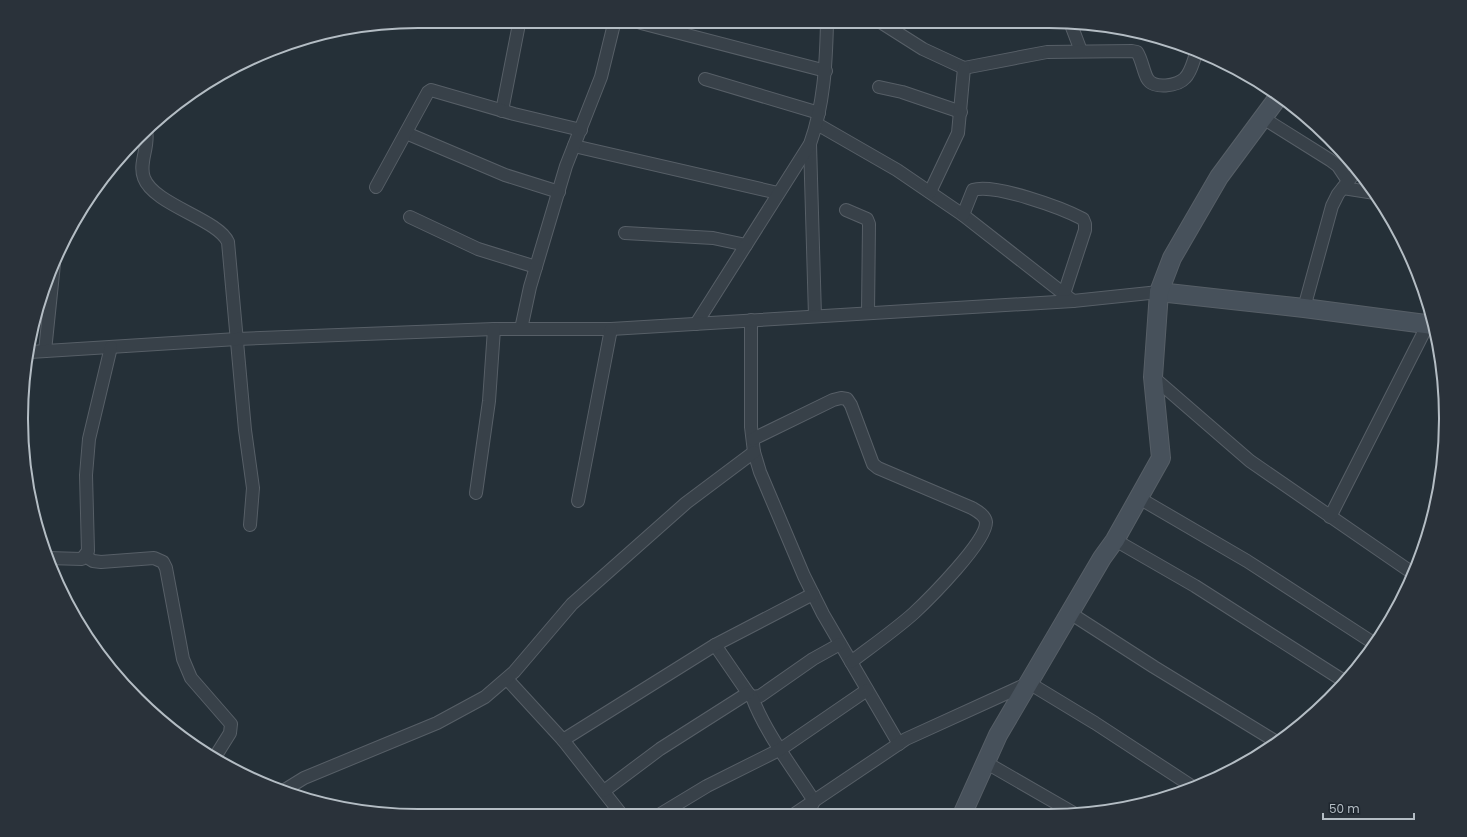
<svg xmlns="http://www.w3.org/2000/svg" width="1467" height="837" font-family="Poppins,sans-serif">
<rect width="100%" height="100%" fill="#253038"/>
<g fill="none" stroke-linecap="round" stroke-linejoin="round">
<g stroke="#575f67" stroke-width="14">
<g id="street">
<path d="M1070 22 1081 51"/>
<path d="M641 23 826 71"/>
<path d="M882 23 923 49 964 68 1047 52 1132 51 1137 52C1142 60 1143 70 1147 78 1153 90 1178 86 1185 78 1192 71 1193 60 1197 52"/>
<path d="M705 79 819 113"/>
<path d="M879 87 902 92 961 112"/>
<path d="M502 111 519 24"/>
<path d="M1263 118 1330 160 1338 166 1348 181"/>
<path d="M817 124 897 170 963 215 1073 301"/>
<path d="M146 130C150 146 138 163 144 178 154 205 218 219 228 242L245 430 253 488 250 525"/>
<path d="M406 133 505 175 559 192"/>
<path d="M810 144 815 316"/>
<path d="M574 146 778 193"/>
<path d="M376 187 428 92 431 90 514 114 581 130"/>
<path d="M1343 188 1375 193"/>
<path d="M930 192 958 133 964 68"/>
<path d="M846 210 867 219 869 224 868 313"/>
<path d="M963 215 973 190C994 183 1062 208 1083 219L1085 224V230L1064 294"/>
<path d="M410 217 478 249 536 267"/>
<path d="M625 233 713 238 746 245"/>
<path d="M1304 308 1332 206 1338 194 1357 170"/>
<path d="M751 320V427L754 452 760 472 804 576 823 614 899 744"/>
<path d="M696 324 810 144C824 105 826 64 827 23"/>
<path d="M521 329 530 287 566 166 601 77 614 24"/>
<path d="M45 351 54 264"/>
<path d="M30 352 237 339 494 329H611L1073 301 1159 292"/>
<path d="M1153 377 1250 461 1414 574"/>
<path d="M753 439 833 400 841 398 847 399 851 405 873 464 878 468 972 508C977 511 985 515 986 522 987 541 929 599 914 613 895 630 872 646 851 662"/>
<path d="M476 493 489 401 494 329"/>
<path d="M1139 498 1247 561 1375 644"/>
<path d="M578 501 611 329"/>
<path d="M1330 517 1428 324"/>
<path d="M1115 540 1195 586 1344 681"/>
<path d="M85 556 93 561 101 562 154 558 163 562 166 568 183 659 191 678 231 724 230 733 215 757"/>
<path d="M48 558 82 559 88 551 86 475 89 439 111 347"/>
<path d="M1070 613 1154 667 1275 741"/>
<path d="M715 645 748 693 752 697 760 696 813 659 840 644"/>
<path d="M507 679 563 740 622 815"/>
<path d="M752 697C766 734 793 768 814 801L811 807"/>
<path d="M563 740 715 645 813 594"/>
<path d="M985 762 1077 815"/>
<path d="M283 791 304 778 437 723 485 697 514 672 572 604 686 503 754 452"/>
<path d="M604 791 660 749 748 693"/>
<path d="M659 815 707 786 781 749 867 690"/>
<path d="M793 815 906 739 1029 683 1095 723 1193 787"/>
</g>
</g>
<g stroke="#575f67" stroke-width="20">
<g id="secondary">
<path d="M1159 292 1304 308 1433 325"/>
<path d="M962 815 998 735 1102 558 1115 540 1161 458 1153 377 1159 292 1172 258 1219 177 1279 96"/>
</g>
</g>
<use href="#street" stroke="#384149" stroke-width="12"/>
<use href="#secondary" stroke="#47515b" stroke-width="18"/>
</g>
<path d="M0 0H1467V837H0ZM418 28H1049A390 390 0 0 1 1439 418V419A390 390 0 0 1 1049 809H418A390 390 0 0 1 28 419V418A390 390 0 0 1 418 28Z" fill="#2a323a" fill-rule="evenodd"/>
<path fill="none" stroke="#b4bdc4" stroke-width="2" d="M418 28H1049A390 390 0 0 1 1439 418V419A390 390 0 0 1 1049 809H418A390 390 0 0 1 28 419V418A390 390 0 0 1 418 28Z"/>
<path d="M1323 813v6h91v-6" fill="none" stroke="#b4bdc4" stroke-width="2"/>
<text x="1329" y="813" font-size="12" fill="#b4bdc4" stroke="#1e262e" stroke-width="3" paint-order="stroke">50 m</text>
</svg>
